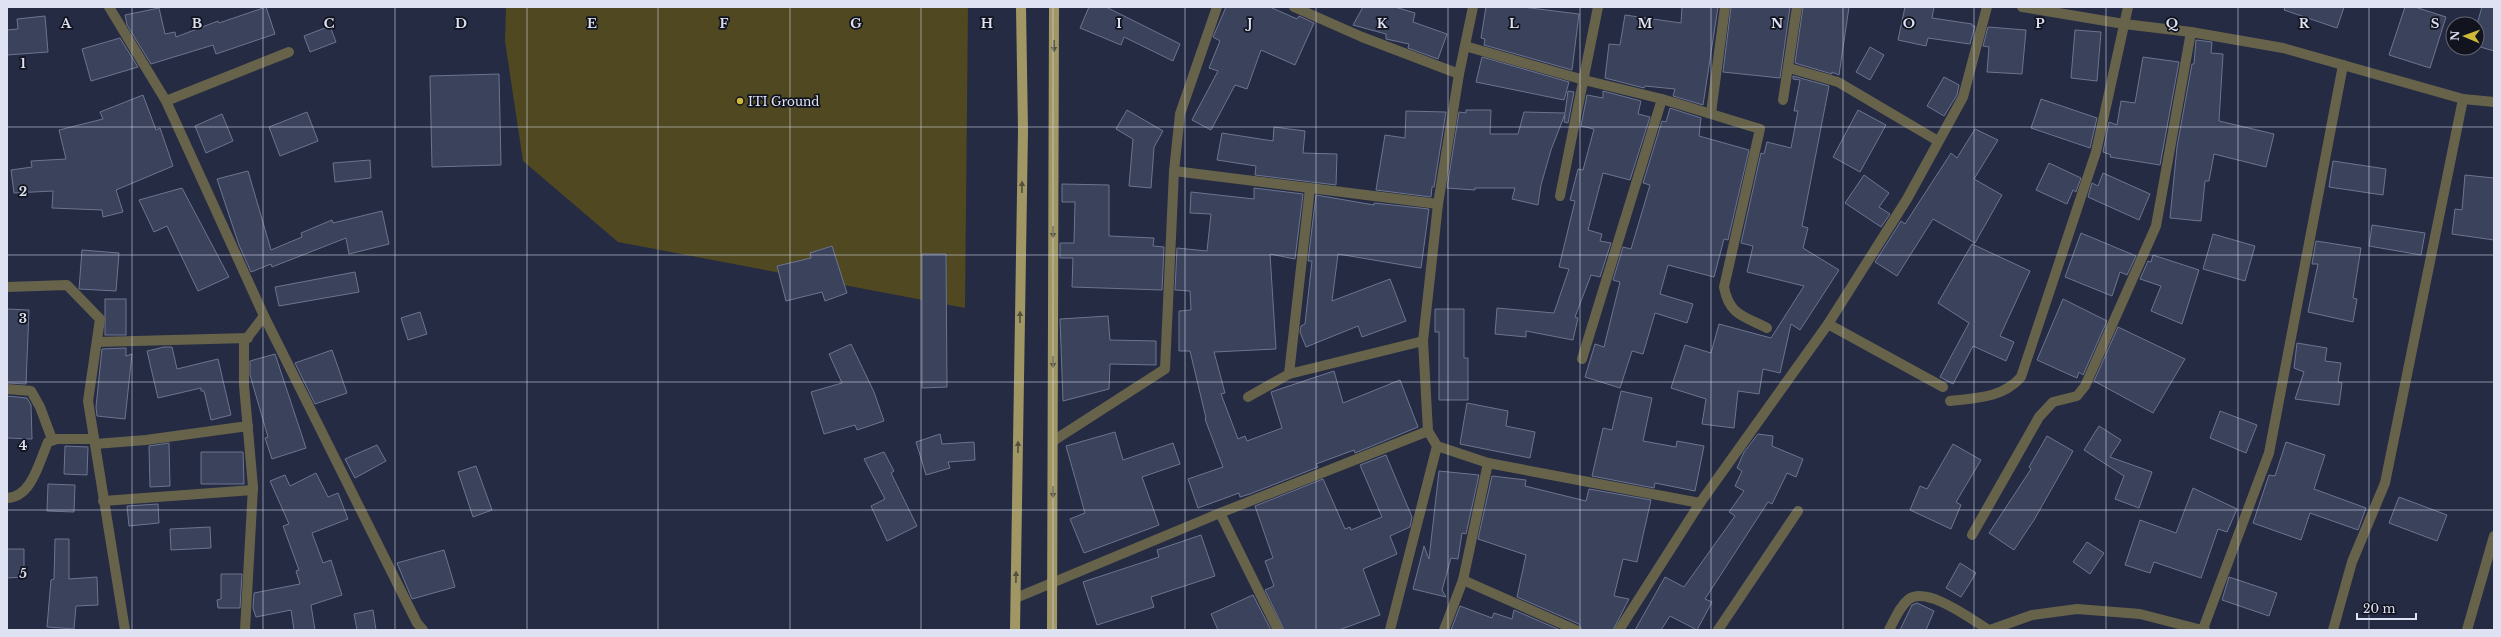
<svg xmlns="http://www.w3.org/2000/svg" width="2501" height="637" font-family="'Libre Baskerville',serif">
<rect width="100%" height="100%" fill="#252b43"/>
<path fill="#4f4820" d="M506 7H968L965 308 618 242 523 161 505 41Z"/>
<g fill="#3b425b" stroke="#6c7490">
<path d="M266 7 275 34 216 54 213 45 151 64 127 25 125 15 159 8 165 34 175 32 176 37 218 21 219 23Z"/>
<path d="M1089 7H1106L1180 44 1173 61 1124 37 1121 45 1080 28Z"/>
<path d="M1226 7H1270L1297 19 1299 16 1314 23 1295 65 1261 50 1247 89 1235 85 1211 130 1192 120 1218 71 1209 68 1220 41 1213 37Z"/>
<path d="M1363 7H1395L1415 13 1413 22 1447 34 1438 59 1408 48 1409 44 1386 39V34L1353 25Z"/>
<path d="M1486 7H1522L1579 14 1572 70 1484 45 1485 39 1481 38Z"/>
<path d="M1682 7H1718L1703 105 1673 96 1675 89 1645 86 1644 88 1605 78 1609 44 1620 45 1625 15 1681 23Z"/>
<path d="M1731 7H1790L1780 78 1723 72Z"/>
<path d="M1803 7H1849L1839 75 1832 72V74L1795 63Z"/>
<path d="M1905 7H1934L1932 18 1972 24V26H1975L1970 44 1928 38 1926 46 1898 40Z"/>
<path d="M2285 7H2344L2337 28 2284 10Z"/>
<path d="M2405 7H2415L2446 17 2430 68 2389 55Z"/>
<path d="M2482 7H2494V51L2477 46V24Z"/>
<path d="M45 16 48 52 7 55V30L18 29 17 19Z"/>
<path d="M330 26 336 42 310 52 304 36Z"/>
<path d="M1988 27 2026 30 2022 74 1987 72 1989 47 1983 46Z"/>
<path d="M2075 30 2101 32 2097 81 2071 78Z"/>
<path d="M120 38 138 67 91 81 82 49Z"/>
<path d="M2196 40 2212 42 2211 53 2223 54 2219 121 2274 134 2266 167 2214 154 2209 181H2205L2201 221 2170 218 2177 147 2192 64H2194Z"/>
<path d="M1870 47 1884 55 1870 80 1856 72Z"/>
<path d="M1482 57 1569 82 1564 100 1476 82Z"/>
<path d="M2143 57 2179 62 2160 165 2110 157 2111 155 2103 152 2109 122 2117 125 2121 101 2135 103Z"/>
<path d="M499 74 501 165 432 167 430 76Z"/>
<path d="M1793 76 1829 86 1802 226 1808 228 1803 248 1839 270 1800 330 1791 324 1780 373 1763 369 1759 394 1738 391 1734 428 1702 424 1706 399 1671 388 1685 345 1711 353 1719 324 1771 338 1804 286 1747 272 1753 246 1741 243 1761 153 1764 154 1767 142 1791 148 1798 111H1794L1800 80 1793 79Z"/>
<path d="M1944 77 1959 85 1957 95 1944 116 1927 106Z"/>
<path d="M1568 91 1574 92 1568 123 1564 122 1565 114 1551 150 1541 185 1538 205 1512 199 1515 188H1475V190L1447 188 1459 112 1466 113V110H1491L1490 134H1518L1524 112 1565 113Z"/>
<path d="M1603 91 1641 101 1638 114 1650 117 1630 180 1603 173 1588 230 1602 234 1600 241 1611 243 1600 277 1591 275 1575 317 1578 318 1573 340 1526 331V337L1495 334 1497 308 1554 313 1569 269 1559 267 1575 201 1570 200 1578 169 1583 170 1594 129 1581 126 1587 95 1603 98Z"/>
<path d="M143 95 156 130 160 128 173 166 116 190 123 212 103 217 102 210 52 208 53 191 14 193 11 170 32 167 31 161 66 159 59 130 103 119 100 112Z"/>
<path d="M2041 99 2097 118 2090 148 2031 128Z"/>
<path d="M1670 108 1701 118 1699 136 1749 150 1728 240 1724 239 1714 277 1668 265 1660 294 1693 304 1687 323 1655 313 1643 354 1632 351 1620 388 1585 377 1595 344 1604 347 1620 282 1613 280 1623 247 1631 249 1650 185 1643 183 1662 121 1666 122Z"/>
<path d="M1127 110 1163 131 1154 147 1151 188 1129 186 1133 139 1116 129Z"/>
<path d="M1858 110 1886 125 1860 172 1833 157Z"/>
<path d="M1406 111 1446 112 1434 187H1432L1431 197 1376 190 1385 135 1405 138Z"/>
<path d="M307 112 318 141 280 156 269 127Z"/>
<path d="M222 114 233 141 206 153 195 126Z"/>
<path d="M1274 127 1305 131 1303 153 1337 154 1336 185 1255 175 1256 166 1217 160 1222 133 1273 141Z"/>
<path d="M1975 129 1998 140 1974 179 2002 195 1975 243 1933 219 1897 276 1875 262 1901 221 1905 224 1951 153 1957 158Z"/>
<path d="M370 160 371 178 335 182 333 163Z"/>
<path d="M2333 161 2386 169 2383 195 2329 187Z"/>
<path d="M2049 163 2081 178 2076 192 2073 190 2067 204 2036 190Z"/>
<path d="M248 171 271 250 302 237 301 233 332 220 333 223 382 211 389 244 349 254 346 238 272 267 271 264 251 272 239 245 217 179Z"/>
<path d="M2103 173 2150 194 2139 220 2088 197 2092 183 2098 186Z"/>
<path d="M1864 175 1889 193 1879 207 1890 214 1881 227 1845 203Z"/>
<path d="M2465 175 2494 178V240L2452 234 2455 209 2462 210Z"/>
<path d="M1062 184 1109 185V236L1154 238 1153 246 1164 247 1162 290 1072 287 1073 258H1060V243H1074L1075 202H1062Z"/>
<path d="M182 188 229 277 198 291 167 226 154 232 139 200Z"/>
<path d="M1254 188 1303 194 1295 259 1270 254 1276 349 1214 352 1225 393 1221 394 1238 439 1245 436 1247 441 1282 428 1271 392 1334 371 1343 403 1400 380 1418 427 1355 453 1354 450 1316 464 1318 467 1250 494 1240 497 1239 493 1198 508 1188 479 1223 467 1205 419 1206 418 1190 351H1179V311L1191 310 1190 291 1175 290 1177 248 1207 251 1211 214 1190 213 1191 192 1254 199Z"/>
<path d="M1316 195 1374 205V203L1429 209 1421 268 1338 254 1332 301 1390 279 1406 321 1362 337 1358 326 1306 347 1300 332 1301 326 1305 324 1312 261H1308Z"/>
<path d="M2372 225 2425 233 2421 255 2369 246Z"/>
<path d="M2081 233 2136 256 2127 275 2120 272 2112 296 2065 277Z"/>
<path d="M2213 234 2255 246 2245 281 2203 269Z"/>
<path d="M2316 241 2361 248 2353 298 2357 299 2353 322 2308 312 2318 264H2312Z"/>
<path d="M1972 244 2030 271 2000 336 2014 342 2006 361 1973 346 1953 384 1940 377 1969 323 1938 303Z"/>
<path d="M832 246 847 293 825 301 822 292 786 301 777 266 811 258 810 253Z"/>
<path d="M82 250 119 253 116 291 79 289Z"/>
<path d="M922 254H946L947 387 922 388Z"/>
<path d="M2153 255 2199 270 2182 324 2151 311 2161 286 2140 279 2148 261 2151 262Z"/>
<path d="M355 272 359 292 279 306 275 287Z"/>
<rect x="105" y="299" width="21" height="36"/>
<path d="M2063 299 2107 321 2083 375 2079 372 2077 378 2037 360Z"/>
<path d="M7 309 29 310 26 384 7 383Z"/>
<path d="M1435 309H1464V358H1468V400H1439V332H1435Z"/>
<path d="M420 312 427 334 408 340 401 318Z"/>
<path d="M1108 316 1110 340 1156 341V365L1110 364 1109 389 1063 401 1060 319Z"/>
<path d="M2118 327 2185 359 2153 413 2094 381Z"/>
<path d="M2297 343 2327 348 2325 361 2341 363 2338 382 2342 383 2339 405 2295 399 2304 372 2294 368Z"/>
<path d="M851 344 874 392 884 421 857 430 855 425 824 434 811 392 842 383 829 354Z"/>
<path d="M164 347H172L177 369 218 359 231 415 211 420 204 391H201V388L158 398 147 351Z"/>
<path d="M126 348V356L132 354 125 419 97 416 96 407 102 349Z"/>
<path d="M332 350 347 393 315 404 295 363Z"/>
<path d="M275 354 306 448 272 459 265 438 268 437 250 375V361Z"/>
<path d="M1621 391 1652 398 1643 441 1676 447 1677 441 1704 446 1695 491 1655 483 1654 488 1592 476 1603 428 1612 430Z"/>
<path d="M7 396 27 398 31 405 32 439 7 438Z"/>
<path d="M1467 403 1508 411 1506 426 1535 432 1530 458 1460 444Z"/>
<path d="M2220 411 2257 425 2246 453 2210 438Z"/>
<path d="M2099 426 2121 440 2110 457 2152 472 2139 508 2115 499 2124 476 2084 450Z"/>
<path d="M1115 432 1123 460 1173 443 1180 464 1142 477 1159 525 1084 553 1070 519 1085 513 1066 446Z"/>
<path d="M940 434 942 444 974 442 975 460 948 462 950 468 926 475 916 442Z"/>
<path d="M1758 434 1773 436 1772 446 1803 459 1796 477 1787 473 1772 504 1768 502 1742 542 1705 599 1712 602 1697 630 1670 616 1661 630H1635L1665 577 1684 587 1735 516 1729 512 1744 491 1735 486 1742 471 1737 468 1744 452Z"/>
<path d="M2047 436 2073 451 2034 520 2014 550 1989 533 2031 469 2029 467Z"/>
<path d="M2286 442 2325 455 2314 489 2366 508 2358 530 2310 513 2301 540 2253 523 2269 475 2275 476Z"/>
<path d="M169 443 170 486 150 487 149 446Z"/>
<path d="M1953 444 1981 460 1956 502 1961 505 1951 529 1910 510 1920 486 1927 489Z"/>
<path d="M377 445 386 461 355 478 345 459Z"/>
<path d="M65 446 88 447 87 475 64 474Z"/>
<path d="M201 452H243L244 484H201Z"/>
<path d="M884 452 894 471 891 473 917 526 887 541 871 506 885 499 864 459Z"/>
<path d="M1386 455 1412 517 1410 527 1390 536 1397 554 1363 569 1380 615 1339 630H1284L1265 590 1274 586 1265 561 1273 558 1255 506 1323 479 1345 529 1350 527 1351 530 1382 517 1360 465Z"/>
<path d="M476 466 492 510 473 517 458 472Z"/>
<path d="M1439 471 1479 475 1466 534 1462 533 1458 559 1451 558 1442 590 1446 597 1413 589 1424 546 1429 559Z"/>
<path d="M316 473 328 497 338 493 348 519 312 533 323 563 331 560 342 595 311 605 315 630H294L291 610 256 617 253 608 254 593 300 584 296 571 299 570 283 526 289 524 270 481 285 475 290 486Z"/>
<path d="M1492 476 1526 480 1525 486 1586 501 1589 489 1651 500 1637 562 1623 559 1614 596 1629 599 1613 630H1582L1579 624 1517 597 1526 555 1478 539Z"/>
<path d="M48 484 75 485 74 512 47 511Z"/>
<path d="M2193 488 2237 509 2227 532 2218 529 2201 578 2154 562 2150 573 2125 565 2140 520 2176 533Z"/>
<path d="M2399 497 2447 515 2437 541 2389 523Z"/>
<path d="M158 504 159 523 129 526 127 506Z"/>
<path d="M210 527 211 548 171 550 170 529Z"/>
<path d="M1201 535 1215 576 1151 597 1154 607 1097 625 1083 582 1159 557 1157 550Z"/>
<path d="M55 539H69V579L97 577 98 605 76 606 74 629 47 627 51 580 54 579Z"/>
<path d="M2087 542 2104 553 2090 574 2073 562Z"/>
<path d="M7 549H24V577L7 578Z"/>
<path d="M444 550 455 587 412 599 397 563Z"/>
<path d="M1960 563 1976 573 1961 597 1946 588Z"/>
<path d="M221 574H242L240 608H218L217 600 221 599Z"/>
<path d="M2229 577 2277 593 2269 616 2222 600Z"/>
<path d="M1253 595 1271 630H1218L1211 614Z"/>
<path d="M1917 603 1934 611 1926 630H1900L1912 605Z"/>
<path d="M1460 606 1492 618 1494 613 1512 619 1514 610 1560 630H1451Z"/>
<path d="M373 610 376 630H357L354 614Z"/>
</g>
<g fill="none" stroke-linecap="round" stroke-linejoin="round">
<g stroke="#67634b" stroke-width="10">
<path d="M109 7 166 101 264 316 244 342V385L253 487 245 630"/>
<path d="M1294 7 1362 37 1459 74"/>
<path d="M2022 7 2124 24 2191 32"/>
<path d="M1465 46 1584 80 1662 99 1582 359"/>
<path d="M1789 68 1838 82 1938 141"/>
<path d="M1662 99 1760 129 1724 287C1729 315 1744 316 1767 328"/>
<path d="M1783 100 1797 7"/>
<path d="M166 101 289 52"/>
<path d="M1711 113 1725 7"/>
<path d="M1174 171 1180 114 1217 7"/>
<path d="M1560 196 1598 7"/>
<path d="M7 287 67 285 100 319 88 401 125 630"/>
<path d="M264 316 417 623 423 630"/>
<path d="M1828 324 1943 387"/>
<path d="M97 342 248 338"/>
<path d="M1289 374 1310 188"/>
<path d="M7 389 31 391 40 407 52 439"/>
<path d="M1248 397 1289 374 1423 341"/>
<path d="M1950 401C1976 398 2003 398 2021 377L2096 152 2128 7"/>
<path d="M1053 441 1165 369 1174 171 1438 204"/>
<path d="M95 444 146 440 248 426"/>
<path d="M1437 446 1488 463 1700 503"/>
<path d="M7 498C32 497 39 462 48 442L57 439H94"/>
<path d="M103 501 253 490"/>
<path d="M1220 513 1278 630"/>
<path d="M1972 535 2039 417 2053 402 2077 396 2085 386 2156 226 2191 32 2283 48 2463 99 2494 102"/>
<path d="M1463 580 1576 630"/>
<path d="M1016 598 1220 513 1428 431 1423 341 1438 204 1459 74 1473 7"/>
<path d="M1390 630 1437 446 1428 431"/>
<path d="M1444 630 1463 580 1488 463"/>
<path d="M1619 630 1700 503 1828 324 1907 199 1963 97 1987 7"/>
<path d="M1718 630 1798 511"/>
<path d="M1889 630C1895 619 1899 607 1909 599 1928 586 1972 620 1989 630"/>
<path d="M1990 630 2032 615 2077 609 2140 614 2202 630"/>
<path d="M2205 630 2203 629 2269 453 2343 65"/>
<path d="M2333 630 2352 562 2385 483 2463 99"/>
<path d="M2467 630 2494 536"/>
</g>
<g stroke="#a09765" stroke-width="10">
<path d="M1015 630 1023 130 1021 7"/>
<path d="M1052 630 1054 7"/>
</g>
</g>
<defs><path id="oneway-solid" d="M-6-.8H1V-3.2L6.5 0L1 3.2V.8H-6Z"/></defs>
<g fill="#514f3e">
<use href="#oneway-solid" transform="translate(1054 46) rotate(90)"/>
<use href="#oneway-solid" transform="translate(1022 187) rotate(-89)"/>
<use href="#oneway-solid" transform="translate(1053 232) rotate(90)"/>
<use href="#oneway-solid" transform="translate(1020 317) rotate(-89)"/>
<use href="#oneway-solid" transform="translate(1053 362) rotate(90)"/>
<use href="#oneway-solid" transform="translate(1018 447) rotate(-89)"/>
<use href="#oneway-solid" transform="translate(1053 492) rotate(90)"/>
<use href="#oneway-solid" transform="translate(1016 577) rotate(-89)"/>
</g>
<path fill="none" stroke="#dee2f2" stroke-width="1" stroke-opacity="0.55" d="M132 7V630M263 7V630M395 7V630M527 7V630M658 7V630M790 7V630M921 7V630M1053 7V630M1185 7V630M1316 7V630M1448 7V630M1580 7V630M1711 7V630M1843 7V630M1974 7V630M2106 7V630M2238 7V630M2369 7V630M7 127H2494M7 255H2494M7 382H2494M7 510H2494"/>
<circle fill="#ceb837" stroke="#11141f" stroke-width="1.5" cx="740" cy="101" r="4"/>
<g text-anchor="middle" dominant-baseline="central" stroke-width="3.5" stroke-linejoin="round" paint-order="stroke">
<g font-size="12" fill="#dee2f2" stroke="#11141f" text-anchor="start">
<text x="748" y="101">ITI Ground</text>
</g>
</g>
<g font-size="13" text-anchor="middle" font-weight="bold" fill="#dee2f2" stroke="#11141f" stroke-width="3.5" stroke-linejoin="round" paint-order="stroke">
<text x="66" y="28">A</text>
<text x="197" y="28">B</text>
<text x="329" y="28">C</text>
<text x="461" y="28">D</text>
<text x="592" y="28">E</text>
<text x="724" y="28">F</text>
<text x="856" y="28">G</text>
<text x="987" y="28">H</text>
<text x="1119" y="28">I</text>
<text x="1250" y="28">J</text>
<text x="1382" y="28">K</text>
<text x="1514" y="28">L</text>
<text x="1645" y="28">M</text>
<text x="1777" y="28">N</text>
<text x="1909" y="28">O</text>
<text x="2040" y="28">P</text>
<text x="2172" y="28">Q</text>
<text x="2304" y="28">R</text>
<text x="2435" y="28">S</text>
<text x="23" y="68">1</text>
<text x="23" y="196">2</text>
<text x="23" y="323">3</text>
<text x="23" y="450">4</text>
<text x="23" y="578">5</text>
</g>
<rect width="2501" height="637" fill="none" stroke="#dee2f2" stroke-width="16"/>
<g transform="translate(2465 36) rotate(272)"><circle r="19" fill="#11141f" stroke="#636673"/>
<path d="M0-3L7 15L0 10L-7 15Z" fill="#ceb837"/>
<text y="-6" font-size="11" font-weight="bold" text-anchor="middle" fill="#dee2f2">N</text>
</g>
<path d="M2357 613v6h59v-6" fill="none" stroke="#dee2f2" stroke-width="2"/>
<text x="2363" y="613" font-size="12" fill="#dee2f2" stroke="#11141f" stroke-width="3" paint-order="stroke">20 m</text>
</svg>
